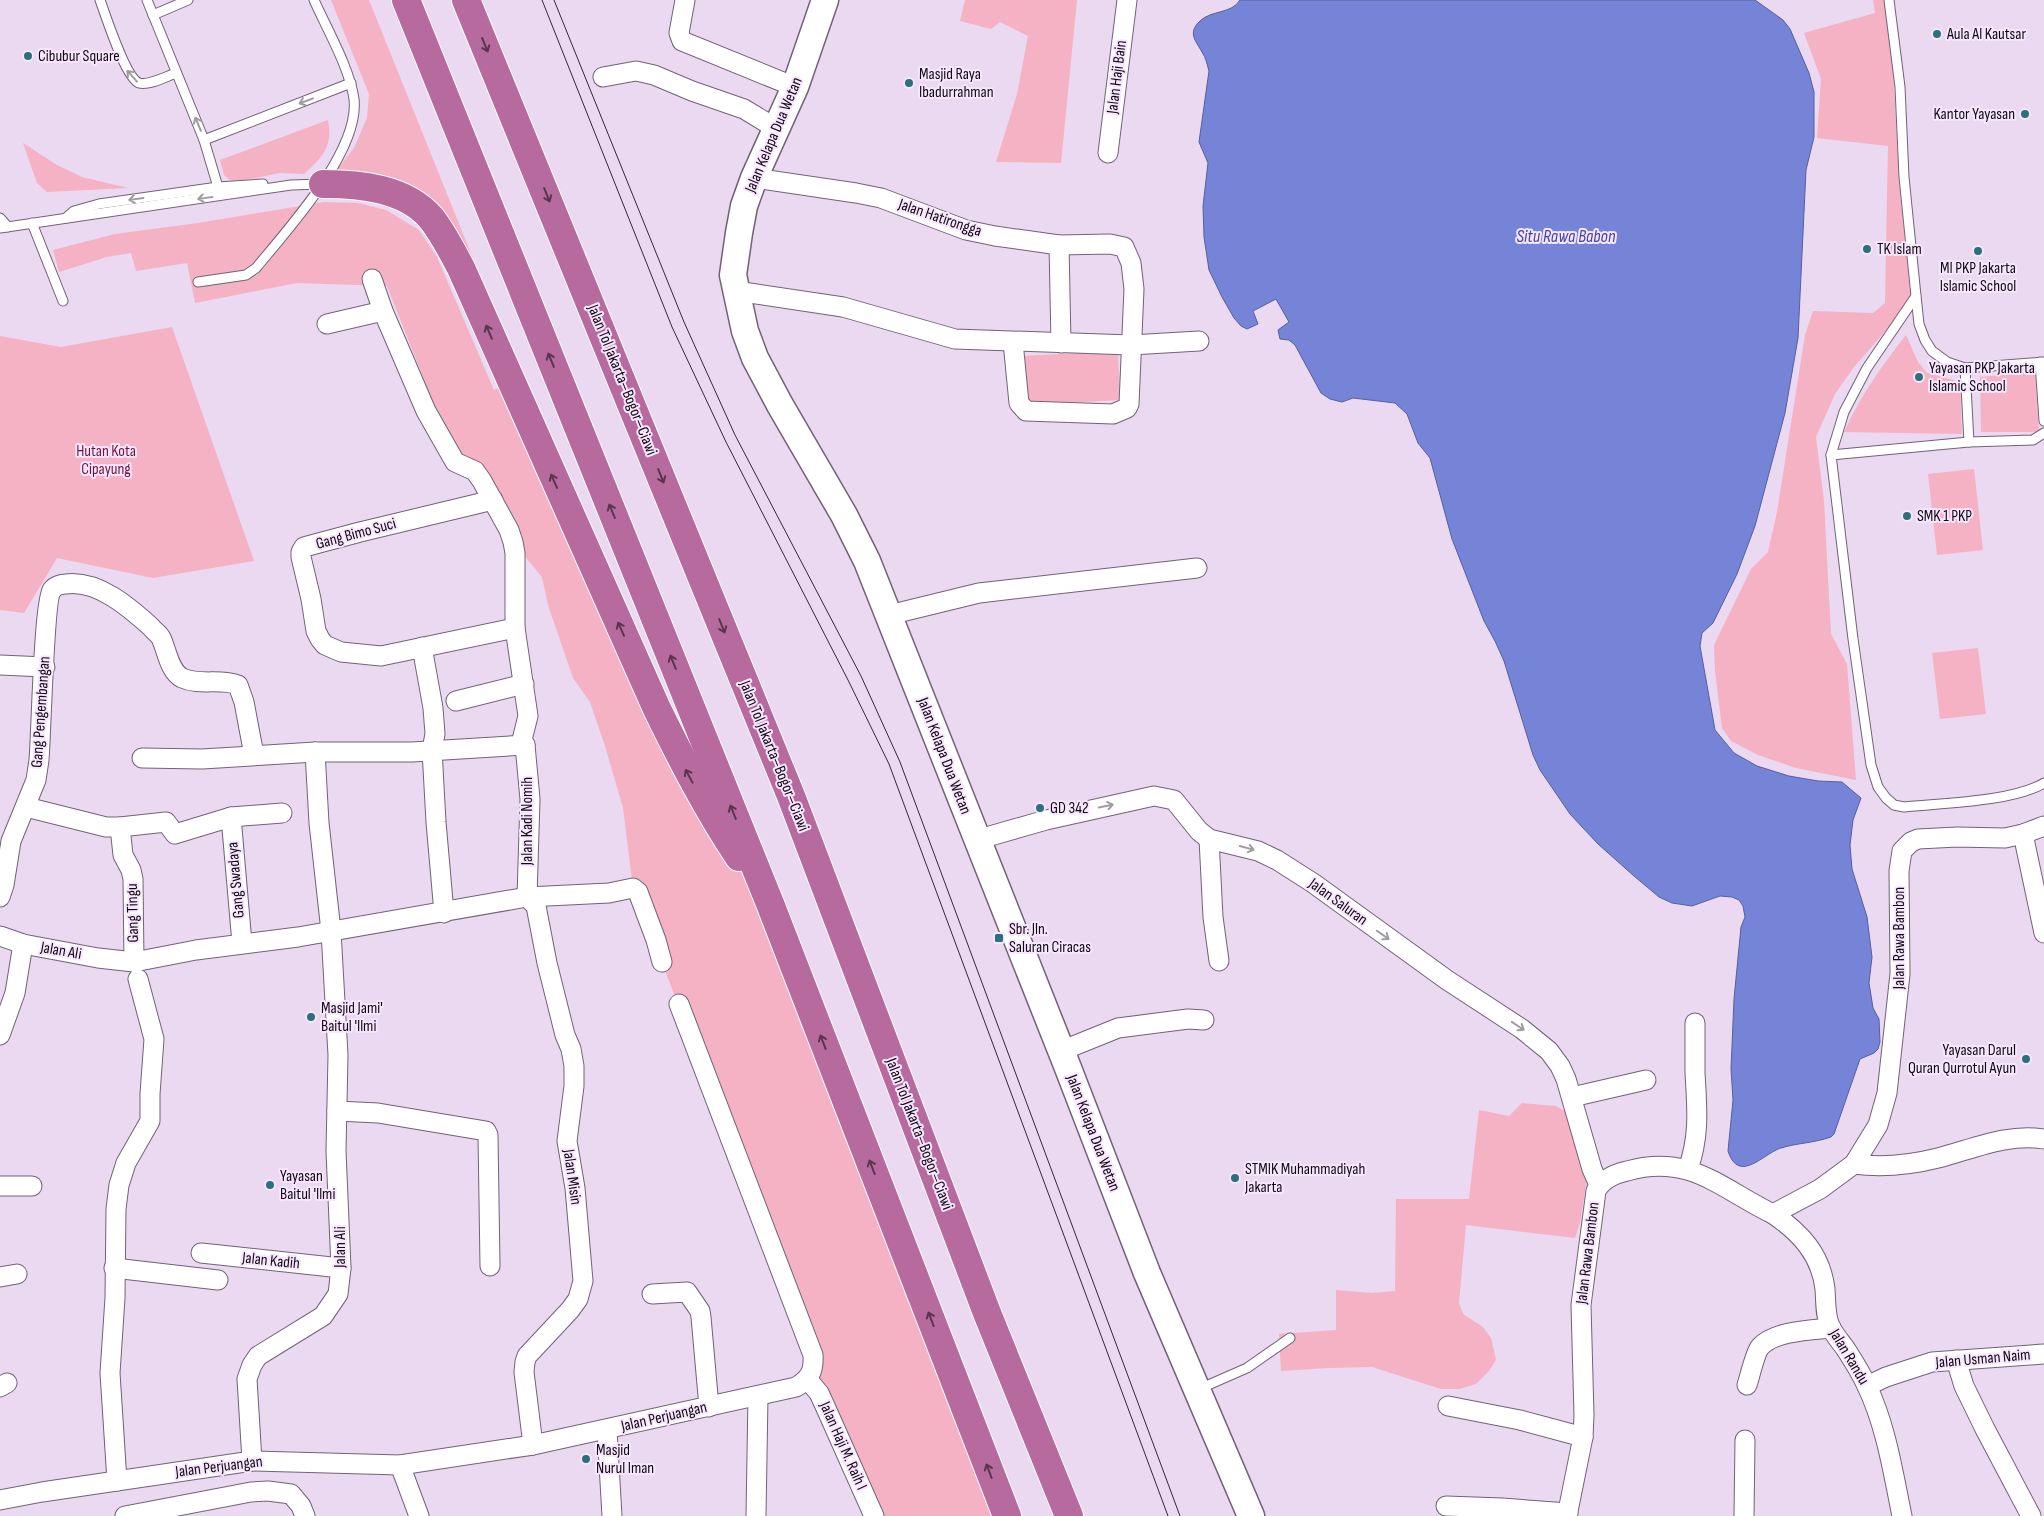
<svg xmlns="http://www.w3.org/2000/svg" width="2044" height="1516" font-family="'Sofia Sans Condensed',sans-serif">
<rect width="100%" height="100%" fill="#ebd8f1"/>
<g fill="#f4b2c4">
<path d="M331 0H369L521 378 441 218 332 176 354 148 367 118 369 94Z"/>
<path d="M965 0H1077L1061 163 996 162 1017 94 1028 36 1000 22 991 29 960 21Z"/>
<path d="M1873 0H1885L1891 28 1899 180 1911 302 1854 367 1835 394 1816 437 1824 501 1831 634 1847 664 1856 780 1796 768 1758 755 1731 741 1722 728 1715 671 1714 645 1751 569 1768 552 1777 512 1805 335 1813 311 1873 313 1885 303 1888 146 1817 138 1821 79 1804 33 1875 13Z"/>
<path d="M328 120C333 147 323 157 304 174L280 173 245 180H230L224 175 220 160Z"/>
<path d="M23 143 57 165 82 177 128 188 47 192 37 183Z"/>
<path d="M324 202 358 203 386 210 419 230 437 257 494 390 513 382 607 599 771 906 1008 1516H873L811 1374 756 1206 633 888 623 808 605 746 590 702 573 678 548 605 542 577 513 542 415 385 425 382 387 286 297 283 195 303 187 263 136 271 131 253 107 257 59 272 53 250 115 234 198 223Z"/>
<path d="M172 327 254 561 153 578 57 558 24 613 0 610V336L61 347Z"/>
<path d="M1906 335 1918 362 1927 373 1960 382 1962 434 1844 432C1861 395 1881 367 1906 335Z"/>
<path d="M1118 351 1120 400 1025 405 1022 356Z"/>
<path d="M2035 372 2039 432H1981L1980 377Z"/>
<path d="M1974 469 1983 550 1937 555 1928 474Z"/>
<path d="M1978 648 1986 714 1940 719 1932 653Z"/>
<path d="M1522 1103 1556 1106 1570 1114 1587 1179 1580 1223 1575 1238 1466 1225 1459 1303 1463 1314 1483 1327 1491 1338 1496 1360 1489 1371 1476 1384 1459 1389H1441L1372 1367 1328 1368 1281 1371 1279 1334 1336 1330V1290L1372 1293 1395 1291 1396 1199H1469L1479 1110 1509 1116Z"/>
</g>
<path fill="#7584d7" stroke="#565f9c" d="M1240 0H1755L1783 20 1790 29 1809 73 1814 92V137L1806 170 1798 338 1785 413 1755 526 1737 574 1713 623 1702 633 1700 646 1715 730 1734 753 1757 766 1789 776 1818 781 1842 782 1861 798 1853 820 1850 845 1852 869 1867 917 1872 957 1869 983 1873 1008 1879 1019 1880 1042 1878 1049 1874 1053 1860 1059 1834 1134 1831 1137C1814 1143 1797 1143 1781 1148 1764 1153 1739 1185 1728 1151L1733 1100 1731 1069 1734 999 1741 927 1745 917 1743 906 1739 900 1732 897 1720 896 1692 906 1672 903 1659 897 1634 876 1598 844 1570 814 1540 770 1533 755 1504 661 1495 641 1484 621 1452 539 1430 458 1418 443 1407 414 1395 403 1353 398 1342 402 1330 399 1321 393 1295 345 1289 340 1280 339 1278 330 1289 322 1276 299 1253 311 1258 324 1247 329 1241 326 1234 318 1222 297 1209 270 1204 237 1203 206 1208 163 1199 142 1209 71C1207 64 1206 58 1202 52 1196 41 1187 33 1200 21 1211 10 1232 14 1240 0Z"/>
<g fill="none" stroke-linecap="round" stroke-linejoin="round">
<g stroke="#726277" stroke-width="11">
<g id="lane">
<path d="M100 0C106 16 125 77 139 83 149 86 167 76 176 73"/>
<path d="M147 0 204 140 218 187"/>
<path d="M1889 0 1900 87 1904 177 1916 296 1919 324 1925 340 1932 351 1947 362 1965 368 2044 362"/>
<path d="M153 15 188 0"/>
<path d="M204 140 351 83"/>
<path d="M0 218 8 227"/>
<path d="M66 218 74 211 99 204 218 187 263 184"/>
<path d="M32 223 63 301"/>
<path d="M0 228 291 185 322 184"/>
<path d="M198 282 246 275 256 268C288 229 360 151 354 99 350 69 327 29 314 0"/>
<path d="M2040 362 2044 421"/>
<path d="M1965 368 1969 442"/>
<path d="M2044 433 2033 440 1969 442 1831 455 1853 639 1871 765 1878 787 1886 798 1894 805 1904 807C1942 803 2012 802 2044 783"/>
<path d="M1831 455 1844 412 1867 368 1916 296"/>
<path d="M1199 1389 1247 1368 1290 1338"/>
</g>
</g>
<g stroke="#726277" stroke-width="21">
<g id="street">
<path d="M685 0 679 33 682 41 795 87"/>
<path d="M603 77 636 71 654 75 692 91 744 109 777 129"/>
<path d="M1108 153 1127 0"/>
<path d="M754 178 856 193 881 198 966 230 995 236 1059 245 1110 244 1124 247 1131 263 1134 289 1129 404 1127 408 1113 414 1026 411 1019 403 1013 342"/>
<path d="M1059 245 1061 343"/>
<path d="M372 279 383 311"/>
<path d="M736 291 843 307 955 339 1131 345 1199 341"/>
<path d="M493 500 360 532 304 547 301 552V557L311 599 316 631 320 639 325 645 341 652 381 656 515 628"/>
<path d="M889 615 979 593 1197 568"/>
<path d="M422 647 433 708 435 734 432 750 436 822 444 913"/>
<path d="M0 665 45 667"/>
<path d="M456 701 524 684"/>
<path d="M525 745 530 799 527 897"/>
<path d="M142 758 202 759 315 752H412L525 745 522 740 528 716 515 628V553L513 542 509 530 482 481 475 471 455 462 426 411 383 311 327 324"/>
<path d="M26 807 106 827H120"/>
<path d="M231 817 242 943"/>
<path d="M2023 834 2044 933"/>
<path d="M1209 839 1213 917 1219 961"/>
<path d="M976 840 1046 820 1154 796 1174 800 1199 831 1209 839 1258 851 1277 860 1313 883 1447 980 1522 1029 1549 1051 1560 1066 1566 1079 1592 1169 1599 1185"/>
<path d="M0 897 4 885 11 841 36 780 39 760C41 737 44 600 52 590 55 586 61 584 66 584 98 580 129 607 151 627 154 631 159 634 161 638 167 650 169 671 182 678 200 686 220 678 238 685L244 702 254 755"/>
<path d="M527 897 536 906 547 963 565 1035 571 1049 574 1066V1086L567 1141 575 1188 583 1281 578 1299 570 1310 527 1356 525 1362 524 1372 533 1445"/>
<path d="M0 936 23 944 98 958 134 962 196 950 298 937 527 897 609 893 633 888 638 892 656 940 662 962"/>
<path d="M134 962 133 879 131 870 123 855 120 827 166 822 175 834 231 817 282 813"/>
<path d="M0 1035 15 993 23 944"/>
<path d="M1061 1051 1118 1028 1188 1019 1204 1020"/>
<path d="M1572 1097 1646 1080"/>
<path d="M337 1111 378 1113 486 1131 488 1135 490 1266"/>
<path d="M1854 1164C1883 1168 1910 1165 1938 1158 1973 1149 2007 1133 2044 1139"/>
<path d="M1688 1169C1700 1135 1697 1108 1695 1073 1695 1057 1695 1040 1695 1023"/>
<path d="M0 1186H32"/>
<path d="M1773 1214C1801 1233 1821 1255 1825 1289 1826 1302 1825 1315 1830 1326 1834 1335 1842 1343 1847 1351 1854 1362 1861 1373 1866 1384 1886 1425 1893 1472 1902 1516"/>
<path d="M201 1253 341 1268"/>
<path d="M114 1268 218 1280"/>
<path d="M0 1277 17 1274"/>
<path d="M652 1294 687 1292 700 1311 701 1317 709 1407"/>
<path d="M1956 1360 1964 1386 1985 1429 2031 1516"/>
<path d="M807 1379 819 1393 825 1406 874 1516"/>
<path d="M1747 1385C1750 1376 1755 1353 1760 1347 1774 1331 1811 1330 1831 1328"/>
<path d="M1867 1386 1886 1377 1932 1362 2044 1354"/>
<path d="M0 1387 7 1383"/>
<path d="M1448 1406 1520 1420 1583 1437"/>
<path d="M607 1430 612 1516"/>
<path d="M252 1461 247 1379 252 1365 258 1356 323 1316 338 1294 341 1268 336 1151 338 1055 331 931 319 823 315 752"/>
<path d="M400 1465 419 1516"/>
<path d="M117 1481 110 1373 115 1298 116 1209 119 1185 126 1163 150 1121V1094L154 1039 138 979"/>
<path d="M0 1500 42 1492 252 1461 400 1465 533 1445 796 1387C810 1379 814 1371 813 1355L679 1004"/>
<path d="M1446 1506 1502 1508 1568 1513"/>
<path d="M125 1516 251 1492 268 1491 291 1494 301 1506 305 1516"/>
<path d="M756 1516 758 1396"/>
<path d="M1567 1516 1583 1437 1584 1415 1581 1305 1596 1191C1602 1179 1614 1174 1627 1171 1690 1153 1721 1189 1773 1214L1820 1189 1854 1164 1878 1125 1887 1093 1900 974 1899 871 1902 851 1911 842 1918 839 1957 837 2005 838 2023 834 2044 826"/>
<path d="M1744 1516 1745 1440"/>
</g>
</g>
<g stroke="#726277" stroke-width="29">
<path id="secondary" d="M825 0 795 87 754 178 744 206 739 233 733 275 745 331 755 358 780 405 844 515 867 561 1068 1068 1147 1273 1251 1516"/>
</g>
<g stroke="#fff" stroke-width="30">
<g id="highway">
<path d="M406 0 771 906 1007 1516"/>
<path d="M466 0 791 796 987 1313 1069 1516"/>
<path d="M323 184C360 184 405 188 431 218 443 233 452 251 461 268L657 709C682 760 707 809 739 857"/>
</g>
</g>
<use href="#lane" stroke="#fff" stroke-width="9"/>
<use href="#street" stroke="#fff" stroke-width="19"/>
<use href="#secondary" stroke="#fff" stroke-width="26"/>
<use href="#highway" stroke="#b66a9e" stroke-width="28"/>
<g stroke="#322a35" stroke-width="1">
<path d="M542 0 672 327 726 442 849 682 889 764 1168 1516"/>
<path d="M554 0 684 322 735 435 861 676 900 762 1180 1516"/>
</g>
</g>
<defs><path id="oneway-shaft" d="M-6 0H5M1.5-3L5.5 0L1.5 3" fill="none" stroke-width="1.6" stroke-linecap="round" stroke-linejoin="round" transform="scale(1.25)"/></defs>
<g stroke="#5a3550">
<use href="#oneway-shaft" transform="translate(485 45) rotate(68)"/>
<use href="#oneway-shaft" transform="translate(547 195) rotate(68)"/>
<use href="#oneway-shaft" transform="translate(489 332) rotate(-113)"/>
<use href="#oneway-shaft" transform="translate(551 360) rotate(-112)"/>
<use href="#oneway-shaft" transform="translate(661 476) rotate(68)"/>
<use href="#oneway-shaft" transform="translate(554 481) rotate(-114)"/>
<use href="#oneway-shaft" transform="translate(612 511) rotate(-112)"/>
<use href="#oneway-shaft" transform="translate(722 626) rotate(68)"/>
<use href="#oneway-shaft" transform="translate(621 629) rotate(-114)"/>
<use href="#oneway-shaft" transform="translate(673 662) rotate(-112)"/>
<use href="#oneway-shaft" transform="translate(689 776) rotate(-118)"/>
<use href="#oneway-shaft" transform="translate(733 812) rotate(-112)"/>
<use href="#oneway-shaft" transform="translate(823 1042) rotate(-111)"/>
<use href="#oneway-shaft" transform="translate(872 1167) rotate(-111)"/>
<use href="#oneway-shaft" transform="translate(931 1319) rotate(-111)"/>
<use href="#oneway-shaft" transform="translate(989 1471) rotate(-111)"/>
</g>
<g stroke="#9f9da0">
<use href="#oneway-shaft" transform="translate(132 76) rotate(-132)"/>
<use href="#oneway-shaft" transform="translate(306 101) rotate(159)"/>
<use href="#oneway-shaft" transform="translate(198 124) rotate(-113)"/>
<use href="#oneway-shaft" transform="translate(205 198) rotate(172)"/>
<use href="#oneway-shaft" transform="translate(136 199) rotate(172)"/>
<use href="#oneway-shaft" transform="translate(1106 806) rotate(-12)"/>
<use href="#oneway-shaft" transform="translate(1247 848) rotate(15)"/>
<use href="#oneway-shaft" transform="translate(1383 935) rotate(35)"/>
<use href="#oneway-shaft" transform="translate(1518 1026) rotate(34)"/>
</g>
<g fill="#2a717d" stroke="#f8e6fe" stroke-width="2">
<circle cx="1937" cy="34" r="5"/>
<circle cx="28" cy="56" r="5"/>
<circle cx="909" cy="83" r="5"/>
<circle cx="2025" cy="114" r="5"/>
<circle cx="1867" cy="249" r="5"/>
<circle cx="1978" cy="251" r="5"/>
<circle cx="1919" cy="377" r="5"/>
<circle cx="1907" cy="516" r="5"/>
<circle cx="1040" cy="808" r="5"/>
<rect x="994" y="933" width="10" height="10" rx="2.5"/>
<circle cx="311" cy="1017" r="5"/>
<circle cx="2026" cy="1059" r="5"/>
<circle cx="1235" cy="1178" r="5"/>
<circle cx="270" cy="1185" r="5"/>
<circle cx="586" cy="1459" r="5"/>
</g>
<g text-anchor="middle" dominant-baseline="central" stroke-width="4" stroke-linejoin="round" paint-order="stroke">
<g font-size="16" fill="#0f0911" stroke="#f8e6fe" text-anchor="start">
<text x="1947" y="34">Aula Al Kautsar</text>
<text x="38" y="56">Cibubur Square</text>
<text x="919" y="74">Masjid Raya<tspan x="919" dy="18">Ibadurrahman</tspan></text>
<text x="2015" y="114" text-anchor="end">Kantor Yayasan</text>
<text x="1877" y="249">TK Islam</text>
<text x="1978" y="268" text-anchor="middle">MI PKP Jakarta<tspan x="1978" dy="18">Islamic School</tspan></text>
<text x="1929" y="368">Yayasan PKP Jakarta<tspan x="1929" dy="18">Islamic School</tspan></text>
<text x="1917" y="516">SMK 1 PKP</text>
<text x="1050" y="808">GD 342</text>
<text x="1009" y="929">Sbr. Jln.<tspan x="1009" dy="18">Saluran Ciracas</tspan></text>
<text x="321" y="1008">Masjid Jami'<tspan x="321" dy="18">Baitul 'Ilmi</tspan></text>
<text x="2016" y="1050" text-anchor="end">Yayasan Darul<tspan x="2016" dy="18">Quran Qurrotul Ayun</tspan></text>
<text x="1245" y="1169">STMIK Muhammadiyah<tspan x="1245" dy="18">Jakarta</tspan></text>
<text x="280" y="1176">Yayasan<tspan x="280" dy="18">Baitul 'Ilmi</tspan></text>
<text x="596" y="1450">Masjid<tspan x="596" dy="18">Nurul Iman</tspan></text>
</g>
<g font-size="16" fill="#0f0911" stroke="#f8e6fe">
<text transform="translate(1117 77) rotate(-83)">Jalan Haji Bain</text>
<text transform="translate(774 135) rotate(-67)">Jalan Kelapa Dua Wetan</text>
<text transform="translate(940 218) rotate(19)">Jalan Hatirongga</text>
<text transform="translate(622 380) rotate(68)">Jalan Tol Jakarta–Bogor–Ciawi</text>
<text transform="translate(356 534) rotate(-15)">Gang Bimo Suci</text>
<text transform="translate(41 712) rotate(-86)">Gang Pengembangan</text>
<text transform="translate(774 756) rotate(68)">Jalan Tol Jakarta–Bogor–Ciawi</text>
<text transform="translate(944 756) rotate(69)">Jalan Kelapa Dua Wetan</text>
<text transform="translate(527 821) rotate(-90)">Jalan Kadi Nomih</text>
<text transform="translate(236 880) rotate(-95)">Gang Swadaya</text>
<text transform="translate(1338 902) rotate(36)">Jalan Saluran</text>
<text transform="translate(133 913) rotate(-91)">Gang Tingu</text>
<text transform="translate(1899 938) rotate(-90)">Jalan Rawa Bambon</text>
<text transform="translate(61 951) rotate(10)">Jalan Ali</text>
<text transform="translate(1093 1133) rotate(69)">Jalan Kelapa Dua Wetan</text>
<text transform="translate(919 1134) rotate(69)">Jalan Tol Jakarta–Bogor–Ciawi</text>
<text transform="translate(572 1177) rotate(82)">Jalan Misin</text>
<text transform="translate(340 1247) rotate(-90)">Jalan Ali</text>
<text transform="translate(1588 1253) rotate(-83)">Jalan Rawa Bambon</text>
<text transform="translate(271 1261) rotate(6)">Jalan Kadih</text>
<text transform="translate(1849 1357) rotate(59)">Jalan Randu</text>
<text transform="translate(1983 1359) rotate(-5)">Jalan Usman Naim</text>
<text transform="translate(664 1417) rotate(-13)">Jalan Perjuangan</text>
<text transform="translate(843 1446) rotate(66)">Jalan Haji M. Raih I</text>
<text transform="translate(219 1467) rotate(-7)">Jalan Perjuangan</text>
</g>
<g font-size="16" fill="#6e163a" stroke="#f8e6fe">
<text x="106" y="451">Hutan Kota<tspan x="106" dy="18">Cipayung</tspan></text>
</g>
<g font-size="18" font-style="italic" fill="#3e45a8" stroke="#f8e6fe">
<text x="1566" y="236">Situ Rawa Babon</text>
</g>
</g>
</svg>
